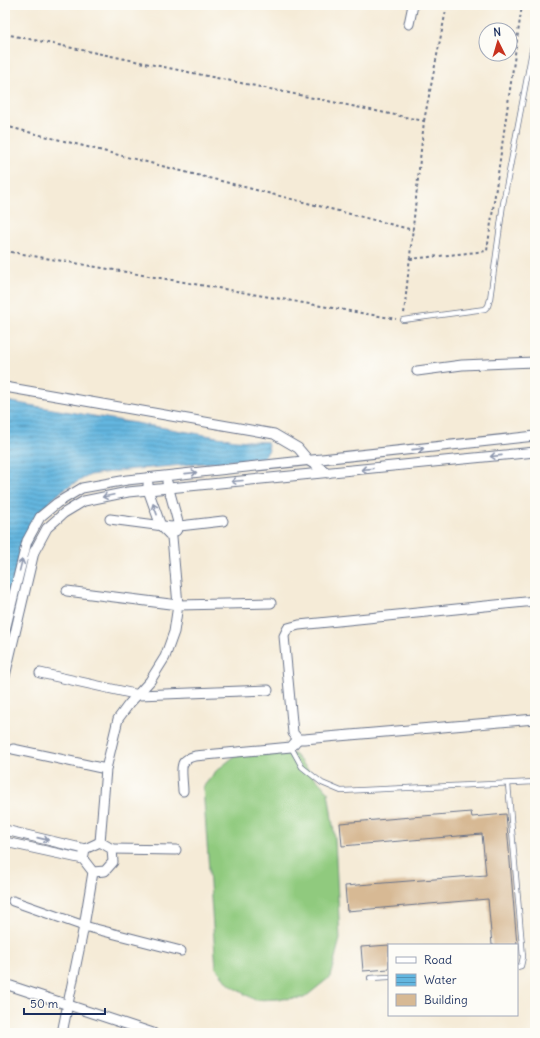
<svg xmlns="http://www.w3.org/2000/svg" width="540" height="1038" font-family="Delius,sans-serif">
<defs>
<pattern id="water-rules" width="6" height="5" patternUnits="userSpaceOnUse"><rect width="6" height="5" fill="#63b6df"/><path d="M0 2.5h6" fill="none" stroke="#5194b8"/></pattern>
</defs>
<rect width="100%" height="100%" fill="#fdfcf7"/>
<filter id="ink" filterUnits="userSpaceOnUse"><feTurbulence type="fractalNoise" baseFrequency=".025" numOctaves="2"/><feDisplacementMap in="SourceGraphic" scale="8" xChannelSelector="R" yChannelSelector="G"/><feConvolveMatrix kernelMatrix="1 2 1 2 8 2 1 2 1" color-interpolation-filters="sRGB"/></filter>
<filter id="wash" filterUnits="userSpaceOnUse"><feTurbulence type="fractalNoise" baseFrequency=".012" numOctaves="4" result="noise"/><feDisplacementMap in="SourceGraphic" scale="16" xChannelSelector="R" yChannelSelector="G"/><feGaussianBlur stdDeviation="0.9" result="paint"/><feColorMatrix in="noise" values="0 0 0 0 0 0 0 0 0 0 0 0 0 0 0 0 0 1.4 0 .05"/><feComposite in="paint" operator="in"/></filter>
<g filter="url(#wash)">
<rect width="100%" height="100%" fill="#f5ebd7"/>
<path fill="#90ca7e" stroke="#567c6e" d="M262 750 294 754 328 792 335 839 340 939 330 977 304 998 255 1000 230 985 216 968 203 787 216 771 241 751Z"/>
<path fill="url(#water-rules)" stroke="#3f729e" d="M5 401 235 440 267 442 269 450 263 458 125 470 90 475 64 489 40 511 5 628Z"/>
<g id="blocks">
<g fill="#d7b994">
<path d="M471 812 472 817 506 814 517 945H492L488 899 347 911 345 886 486 875 482 834 342 846 340 823Z"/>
<path d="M389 945V969L363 971 361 947Z"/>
</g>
</g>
</g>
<g filter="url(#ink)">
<use href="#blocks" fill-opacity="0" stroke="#677188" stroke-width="1"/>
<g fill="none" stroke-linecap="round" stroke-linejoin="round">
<g stroke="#677188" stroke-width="6">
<g id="lane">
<path d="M403 320 485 309 488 306 490 299 503 204 535 35"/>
<path d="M291 747 302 767 322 783 341 791 535 782"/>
<path d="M508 784 523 957 521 966 517 967"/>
<path d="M370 978 389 977"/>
</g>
</g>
<g stroke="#677188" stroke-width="11">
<g id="street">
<path d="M409 24 413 5"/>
<path d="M417 371 462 365 535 362"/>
<path d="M5 387 274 434 298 448 309 461 328 473"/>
<path d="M167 482 179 526 176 531"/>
<path d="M110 519 171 527 223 521"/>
<path d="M67 591 178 605 271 603"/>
<path d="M535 601 299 625 288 628 284 636 293 733 298 739H304L535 719"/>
<path d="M5 630 27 541 40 517 57 503 82 488 127 480 535 436"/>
<path d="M40 673 139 695 268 690"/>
<path d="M5 676 34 552 47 528 64 513 84 501 128 492 535 452"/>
<path d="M13 749 106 769"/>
<path d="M183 791C183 785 180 766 184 762 186 759 191 757 195 756L291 747 298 739"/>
<path d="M5 830 85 849"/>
<path d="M5 842 83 859"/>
<path d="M100 842 106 769 118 719 129 704 150 681 165 657 174 632 178 605 172 537 161 526 148 490V484"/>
<path d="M100 842 112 849 113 862 105 871 93 872 83 859 85 849Z"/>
<path d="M112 849 176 850"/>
<path d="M13 901 84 926 181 951"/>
<path d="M5 984 153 1033"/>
<path d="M62 1033 84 926 93 872"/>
</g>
</g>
<g stroke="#677188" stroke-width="2" stroke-dasharray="3 3" stroke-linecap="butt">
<path d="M5 34 424 121 404 314"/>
<path d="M424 121 447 5"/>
<path d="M5 126 413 230"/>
<path d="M5 251 396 319"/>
<path d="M410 259 487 251 522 5"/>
</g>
<use href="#lane" stroke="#fff" stroke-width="4.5"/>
<use href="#street" stroke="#fff" stroke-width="9"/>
</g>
<defs><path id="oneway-shaft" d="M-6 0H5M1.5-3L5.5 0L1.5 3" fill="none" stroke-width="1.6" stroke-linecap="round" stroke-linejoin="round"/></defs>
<g stroke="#8d97ae">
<use href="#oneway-shaft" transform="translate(418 449) rotate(-6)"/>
<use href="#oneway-shaft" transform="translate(496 456) rotate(174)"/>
<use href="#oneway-shaft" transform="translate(367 469) rotate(174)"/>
<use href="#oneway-shaft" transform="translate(191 473) rotate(-6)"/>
<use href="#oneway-shaft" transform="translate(237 481) rotate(175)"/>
<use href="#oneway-shaft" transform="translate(108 496) rotate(168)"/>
<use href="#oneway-shaft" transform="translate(155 509) rotate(-110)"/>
<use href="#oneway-shaft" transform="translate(21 565) rotate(-76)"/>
<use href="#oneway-shaft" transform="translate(43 839) rotate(13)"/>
</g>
</g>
<rect width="540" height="1038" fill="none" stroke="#fdfcf7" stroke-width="20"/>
<rect x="388" y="944" width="130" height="72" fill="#fdfcf7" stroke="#a3aaba"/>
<rect x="396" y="957" width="20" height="6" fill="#ffffff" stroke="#a3aaba"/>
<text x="424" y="964" font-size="12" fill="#1b2f5e">Road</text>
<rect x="396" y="974" width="20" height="12" fill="url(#water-rules)" stroke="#a3aaba"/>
<text x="424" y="984" font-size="12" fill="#1b2f5e">Water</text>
<rect x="396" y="994" width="20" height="12" fill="#d7b994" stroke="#a3aaba"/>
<text x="424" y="1004" font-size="12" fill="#1b2f5e">Building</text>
<g transform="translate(498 42) rotate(355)"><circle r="19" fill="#fdfcf7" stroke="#a3aaba"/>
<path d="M0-3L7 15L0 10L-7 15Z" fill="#c8321e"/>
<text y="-6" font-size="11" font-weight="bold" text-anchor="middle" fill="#1b2f5e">N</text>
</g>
<path d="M24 1008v6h81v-6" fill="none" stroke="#1b2f5e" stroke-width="2"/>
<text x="30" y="1008" font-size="12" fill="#1b2f5e" stroke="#fdfcf7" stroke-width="3" paint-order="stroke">50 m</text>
</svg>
